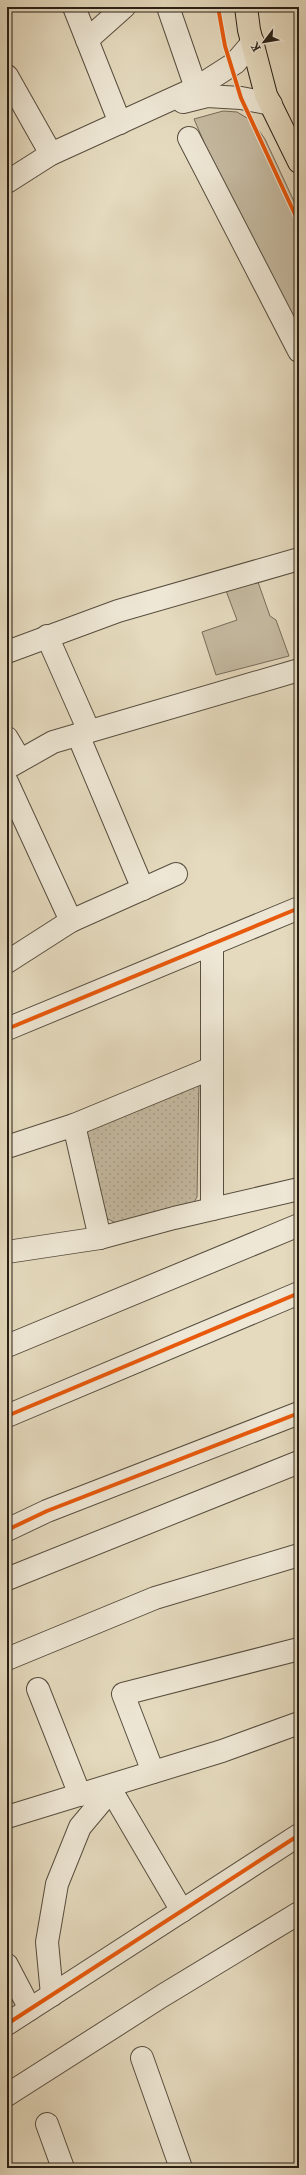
<svg xmlns="http://www.w3.org/2000/svg" width="306" height="2175" font-family="'IM FELL French Canon',serif">
<defs>
<pattern id="park-dots" width="8" height="8" patternUnits="userSpaceOnUse"><rect width="8" height="8" fill="#c5baa1"/><path d="M2 2h.1M6 6h.1" fill="none" stroke="#a99f8a" stroke-width="1.8" stroke-linecap="round"/></pattern>
</defs>
<rect width="100%" height="100%" fill="#e5dabe"/>
<filter id="stains"><feTurbulence type="fractalNoise" baseFrequency=".005" numOctaves="4"/><feColorMatrix values="0 0 0 0 .2 0 0 0 0 .09 0 0 0 0 .02 0 0 0 .5 -.17"/></filter>
<radialGradient id="worn" r=".72"><stop offset=".6" stop-color="#630" stop-opacity="0"/><stop offset="1" stop-color="#630" stop-opacity=".3"/></radialGradient>
<g fill="#c5baa1" stroke="#766c5b">
<path d="M223 111 237 112 252 121 265 139 299 212V331L247 242 194 119Z"/>
<path d="M253 568 270 616 276 620 289 656 216 675 202 632 237 620 222 580Z"/>
</g>
<path fill="url(#park-dots)" stroke="#766c5b" d="M199 1084 197 1197 189 1211 122 1226 104 1217 84 1138 90 1128Z"/>
<g fill="none" stroke-linecap="round" stroke-linejoin="round">
<g stroke="#574e3f" stroke-width="24">
<g id="minor">
<path d="M74 7 120 123"/>
<path d="M168 7 196 88"/>
<path d="M87 40 124 7"/>
<path d="M7 76 51 154"/>
<path d="M183 102 207 96 241 98 271 104"/>
<path d="M189 138 299 351"/>
<path d="M7 182 51 154 196 88 235 63 253 42"/>
<path d="M47 636 89 731"/>
<path d="M7 652 118 611 299 559"/>
<path d="M78 735 143 889"/>
<path d="M7 738 20 760"/>
<path d="M7 768 53 742 299 670"/>
<path d="M7 782 71 921 176 874"/>
<path d="M212 944V1209"/>
<path d="M7 962 71 921"/>
<path d="M7 1029 299 908"/>
<path d="M74 1125 212 1068"/>
<path d="M7 1147 74 1125 100 1238"/>
<path d="M7 1252 100 1238 174 1218 299 1189"/>
<path d="M7 1346 299 1225"/>
<path d="M7 1416 299 1293"/>
<path d="M7 1530 47 1511 299 1413"/>
<path d="M7 1579 299 1462"/>
<path d="M7 1659 155 1598 299 1555"/>
<path d="M38 1689 80 1795"/>
<path d="M153 1772 123 1694 299 1649"/>
<path d="M111 1790 182 1911"/>
<path d="M7 1817 222 1751 299 1723"/>
<path d="M7 1965 30 2009"/>
<path d="M52 1995 47 1942 57 1884 80 1827 116 1784"/>
<path d="M7 2024 299 1835"/>
<path d="M142 2058 181 2168"/>
<path d="M7 2095 162 1996 299 1913"/>
<path d="M47 2124 63 2168"/>
</g>
</g>
<g stroke="#281f15" stroke-width="24">
<path id="major" d="M246 7 249 30 266 95 299 162"/>
</g>
<use href="#minor" stroke="#eee7d5" stroke-width="22"/>
<use href="#major" stroke="#e5dabe" stroke-width="22"/>
<g stroke="#eee7d5" stroke-width="6">
<g id="cycleway">
<path d="M218 7 225 46 241 98 299 223"/>
<path d="M7 1029 299 908"/>
<path d="M7 1416 299 1293"/>
<path d="M7 1530 47 1511 299 1413"/>
<path d="M7 2024 299 1835"/>
</g>
</g>
<use href="#cycleway" stroke="#e8590c" stroke-width="4"/>
</g>
<rect width="306" height="2175" fill="none" stroke="#e5dabe" stroke-width="24"/>
<rect x="8" y="8" width="290" height="2159" fill="none" stroke="#281f15" stroke-width="2"/>
<rect x="12" y="12" width="282" height="2151" fill="none" stroke="#281f15"/>
<g transform="translate(264 42) rotate(239)" stroke="#eee7d5" stroke-width="3" paint-order="stroke">
<path d="M0-3L7 15L0 10L-7 15Z" fill="#281f15"/>
<text y="-6" font-size="11" font-weight="bold" text-anchor="middle" fill="#281f15">K</text>
</g>
<rect width="100%" height="100%" filter="url(#stains)"/>
<rect width="100%" height="100%" fill="url(#worn)"/>
</svg>
